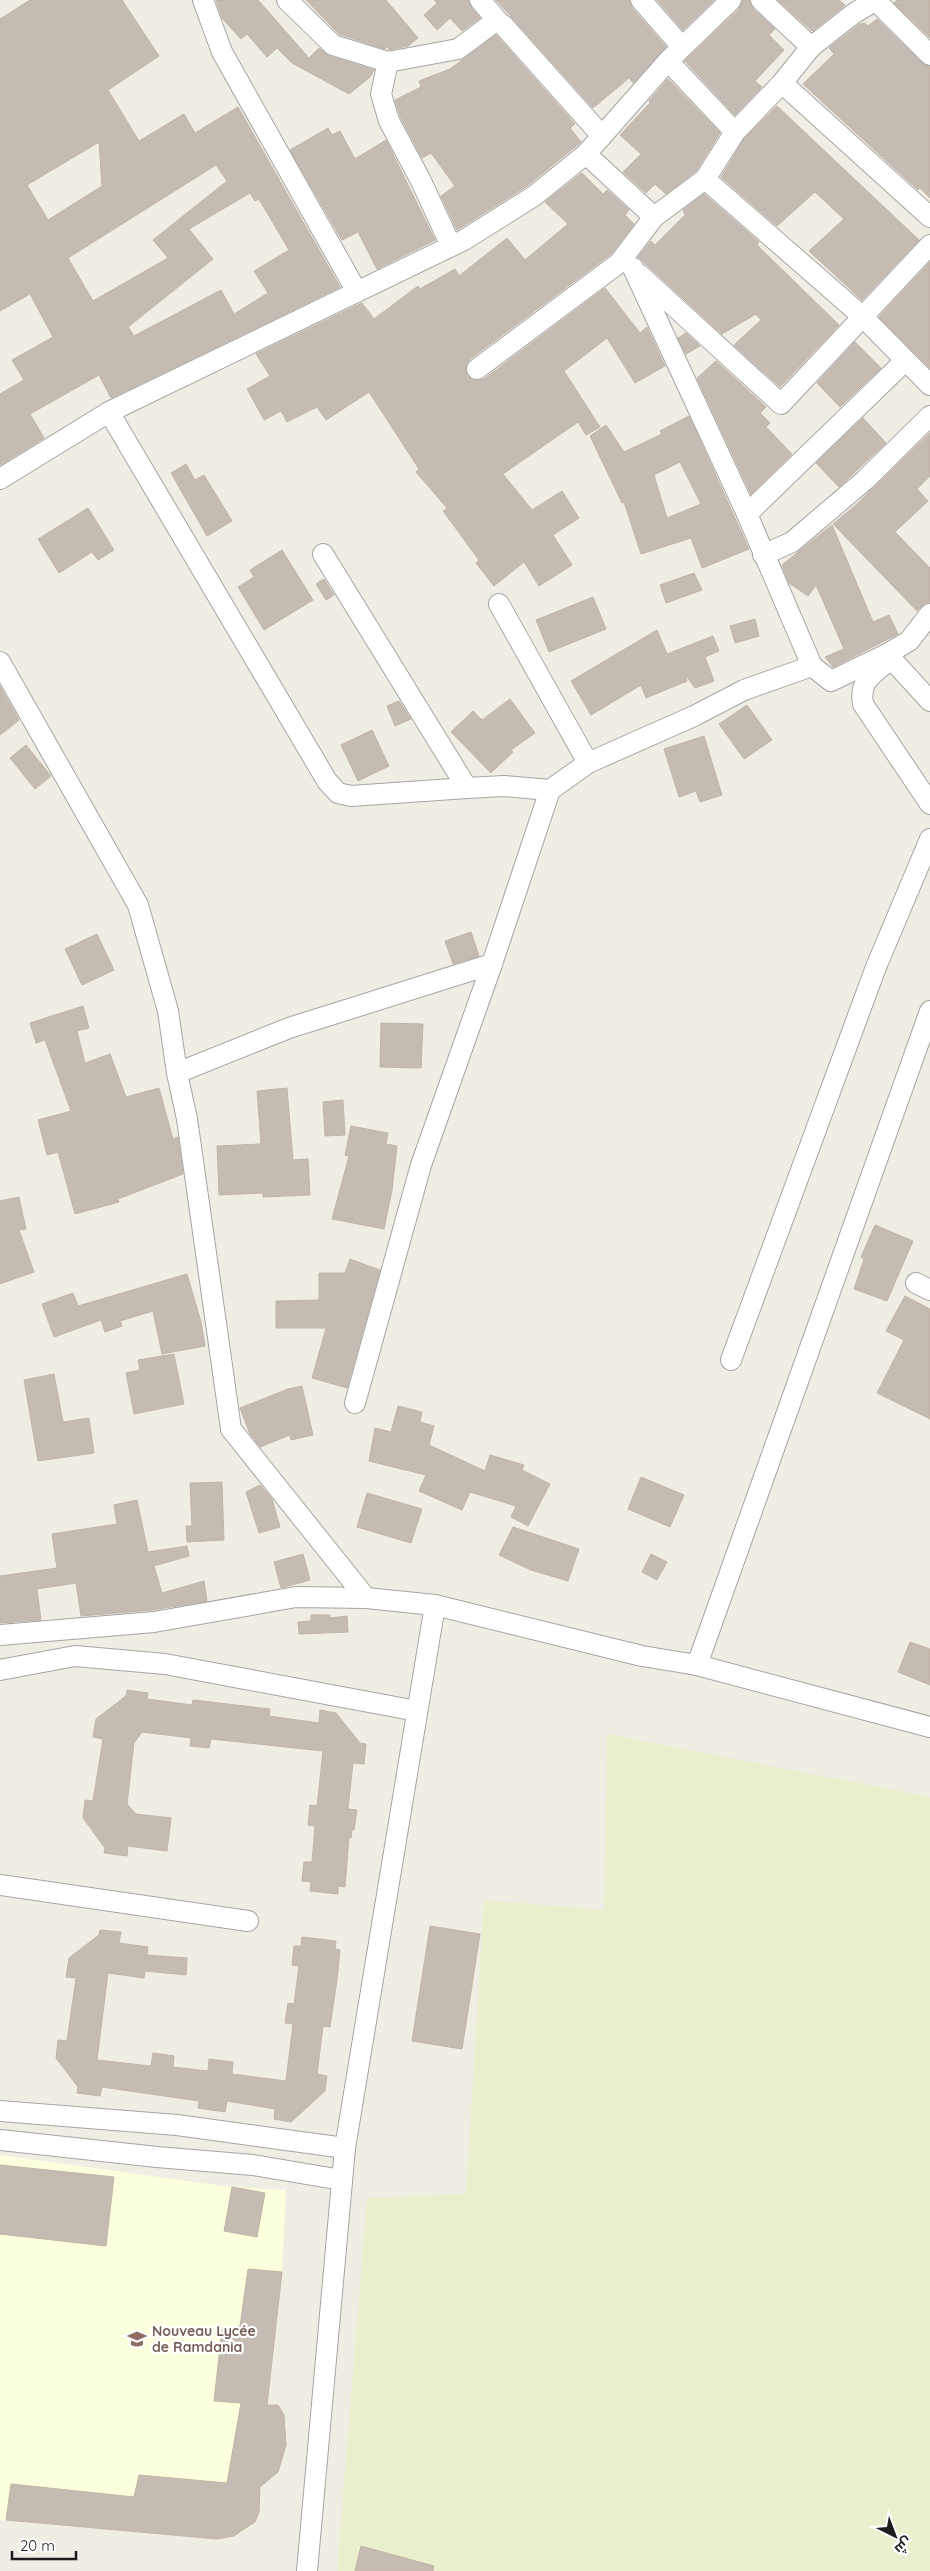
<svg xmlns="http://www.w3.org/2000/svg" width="930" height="2571" font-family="Quicksand,Cairo,sans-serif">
<rect width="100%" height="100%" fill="#f0ede4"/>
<path fill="#fcffdd" d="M0 2155 232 2187 286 2190 282 2272 267 2405H278L284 2415 286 2445 278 2472 270 2479H261L259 2512 255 2522 246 2530 234 2536 217 2539 0 2520Z"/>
<path fill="#eaf0ce" d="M607 1734 930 1797V2571H337L367 2198 466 2194 484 1900 604 1910Z"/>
<g fill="#c4bcb3" stroke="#c2b4a5" fill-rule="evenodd">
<path d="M30 0H122L159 56 108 90 139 141 184 114 195 133 238 107 340 287 111 398 99 375 30 414 44 438 0 465V394L24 380 12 360 53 337 30 294 0 311V19ZM99 142 102 186 48 220 27 185ZM216 165 227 181 153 240 168 258 93 301 68 258ZM250 193 255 201 259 199 289 250 254 271 268 293 234 314 221 290 134 336 128 327 213 259 189 229Z"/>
<path d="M216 0H258L309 58 319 48 329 56 374 70 370 77 349 94 292 63 277 48 267 57 247 34 241 39 222 18Z"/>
<path d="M306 0H386L418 38 408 46 389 50 387 46 385 49 339 34Z"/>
<path d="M434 0H468L471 7 480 18 462 31 450 18 437 30 424 15 437 3Z"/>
<path d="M496 0H629L632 8 666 47 633 83 629 78 593 108Z"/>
<path d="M657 0H714L683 30Z"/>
<path d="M743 0H749L753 9 775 29 769 35 784 50 755 81 762 87 735 115 685 61 739 9Z"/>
<path d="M778 0H839L845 5 812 31Z"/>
<path d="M897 0H930V38L894 3Z"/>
<path d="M877 19 922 63 930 67V198L920 188 918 190 803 84 834 54 829 48 860 24 865 23 868 26Z"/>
<path d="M496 35 575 124 570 128 581 142 527 186 457 230 441 196 455 186 431 153 422 158 400 116 395 100 421 87 419 81 450 69Z"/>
<path d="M668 79 720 133 696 171 666 194 655 184 646 193 623 172 641 154 620 135 650 103 649 101Z"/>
<path d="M777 106 919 240 862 300 809 251 844 219 815 192 777 226 721 177 744 139Z"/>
<path d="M328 128 332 135 340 131 355 159 386 140 435 240 377 269 358 232 342 240 290 150Z"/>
<path d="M582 173 603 194 607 190 629 210 625 215 634 224 611 254 470 359 466 365 467 376 473 380 484 379 605 288 640 333 647 327 665 366 635 383 607 338 564 371 600 427 586 435 578 422 503 474 532 510 562 491 579 518 553 535 572 565 539 586 524 562 494 586 476 563 479 560 443 511 447 508 416 472 419 469 369 392 326 420 317 407 287 422 281 411 264 420 247 389 270 376 256 354 362 303 374 319 418 286 420 289 455 269 459 276 507 238 525 260 568 224 545 202Z"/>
<path d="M704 194 759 242 757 245 839 325 780 387 734 345 761 320 756 314 722 334 638 257 651 241 655 245 685 215 683 210Z"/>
<path d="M930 262V368L879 317Z"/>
<path d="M686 333 700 346 686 354 678 338Z"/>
<path d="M855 342 881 368 840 407 817 383Z"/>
<path d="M716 361 766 407 760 413 770 423 766 427 792 454 751 494 697 378Z"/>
<path d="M689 416 749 549 702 568 691 538 641 554 624 502 622 503 590 436 606 425 624 452 662 434 660 431ZM680 462 701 504 667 518 654 475Z"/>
<path d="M863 418 886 443 839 487 816 463Z"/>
<path d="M930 433V476L917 489 928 501 895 532 930 568V602L925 603 917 611 833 524 856 505Z"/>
<path d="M186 464 195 480 204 475 232 521 207 536 171 473Z"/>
<path d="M88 508 114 550 98 560 92 552 59 573 38 539Z"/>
<path d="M832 525 873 622 889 615 898 634 833 667 825 657 844 649 816 585 808 596 789 583 782 565Z"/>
<path d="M282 550 313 600 264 630 238 587 254 577 250 570Z"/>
<path d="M694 573 702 590 666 603 660 585Z"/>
<path d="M324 579 334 595 326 600 316 584Z"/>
<path d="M593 597 606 629 549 652 536 620Z"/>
<path d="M755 619 759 636 735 643 730 626Z"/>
<path d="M657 630 667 654 713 636 719 651 705 657 714 681 695 688 685 674 687 681 646 698 641 685 591 715 571 681Z"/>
<path d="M0 686 19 720 0 735Z"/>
<path d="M510 699 535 733 511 750 513 752 491 773 451 732 473 711 482 720Z"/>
<path d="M399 701 411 719 395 726 387 706Z"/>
<path d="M747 705 772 740 744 759 719 724Z"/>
<path d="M372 730 389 766 358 781 341 745Z"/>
<path d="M704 736 722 795 700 802 696 791 679 797 664 749Z"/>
<path d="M26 745 51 776 35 789 10 758Z"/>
<path d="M471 932 479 956 453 964 445 941Z"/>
<path d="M97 934 114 970 82 985 65 949Z"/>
<path d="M83 1006 89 1028 77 1031 85 1063 110 1054 126 1097 159 1088 173 1139 178 1137 183 1174 118 1199 119 1202 75 1214 58 1152 47 1155 38 1120 71 1111 45 1040 36 1043 30 1023Z"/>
<path d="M381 1023 423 1024 421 1068 380 1067Z"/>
<path d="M287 1088 293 1160 308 1159 310 1195 263 1197V1193L219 1195 217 1146 261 1144 257 1091Z"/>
<path d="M343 1100 345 1135 325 1136 323 1102Z"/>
<path d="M351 1126 388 1133 386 1144 397 1146 392 1190 384 1229 332 1219 349 1156 345 1155Z"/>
<path d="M19 1197 26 1229 19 1230 34 1272 0 1284V1201Z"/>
<path d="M875 1225 913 1241 887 1301 854 1289 864 1259 861 1257Z"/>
<path d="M350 1259 380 1270 347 1388 312 1378 326 1328H276V1301L319 1300V1273H345Z"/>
<path d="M187 1274 201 1322 205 1346 162 1354 153 1311 120 1321 122 1326 105 1332 101 1320 54 1337 42 1304 73 1293 78 1306Z"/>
<path d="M905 1296 930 1309V1419L877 1393 904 1340 886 1331Z"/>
<path d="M174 1354 184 1404 134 1414 126 1373 140 1370 138 1360Z"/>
<path d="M54 1374 63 1422 89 1418 94 1453 38 1461 24 1380Z"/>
<path d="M302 1386 313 1435 291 1440 290 1435 260 1447 250 1434 240 1408 288 1389Z"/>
<path d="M398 1406 422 1412 420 1422 434 1426 429 1445 485 1471 490 1455 524 1465 522 1470 550 1484 528 1526 511 1517 516 1506 470 1492 462 1510 419 1491 426 1475 369 1461 375 1428 391 1432Z"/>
<path d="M641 1477 684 1495 670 1527 628 1509Z"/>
<path d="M222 1482 224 1540 187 1542 186 1526H192L190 1483Z"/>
<path d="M260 1485 272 1499 280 1527 259 1533 246 1492Z"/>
<path d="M367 1493 422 1509 411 1543 357 1527Z"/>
<path d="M137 1500 148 1552 187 1546 189 1556 154 1566 162 1593 204 1581 207 1601 152 1610 81 1616 76 1583 37 1589 41 1620 0 1623V1576L57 1568 52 1534 117 1524 114 1505Z"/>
<path d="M513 1527 579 1549 568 1581 531 1570 499 1555Z"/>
<path d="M303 1554 310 1580 281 1588 274 1562Z"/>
<path d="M651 1554 667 1562 657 1580 642 1572Z"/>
<path d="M311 1615H330V1618L347 1616 348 1632 299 1634 298 1622 311 1621Z"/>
<path d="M910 1642 930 1649V1685L898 1672Z"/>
<path d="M127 1690 148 1693 147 1699 192 1705 193 1700 270 1709 269 1716 319 1723 320 1710 336 1713 360 1743 366 1744 364 1764 353 1763 348 1809 357 1810 354 1830 352 1829 351 1838 349 1837 345 1887 338 1886V1894L310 1891 311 1882 302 1881 304 1862H312L315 1826 308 1825 310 1805 317 1806 323 1751 211 1739 209 1748 190 1746 191 1738 142 1732 134 1743 127 1804 136 1814 171 1818 167 1851 128 1846 127 1856 104 1853 105 1848 83 1818 85 1800 93 1801 103 1739 93 1737 96 1719 126 1696Z"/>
<path d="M430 1926 480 1934 462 2049 412 2041Z"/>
<path d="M100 1930 121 1932 119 1943 148 1947 147 1955 187 1958 186 1975 145 1971 144 1978 108 1973 97 2060 151 2066 153 2053 174 2056 173 2067 208 2071 209 2059 233 2062 232 2074 286 2081 293 2024 285 2023 288 2003 294 2004 299 1966 292 1965 294 1946H301L302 1937 336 1941 335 1949 340 1950 337 1980 330 2027 323 2026 317 2074 327 2076 325 2091 291 2122 274 2119 275 2109 227 2101 225 2112 198 2108 199 2101 102 2087 100 2096 77 2093 78 2087 56 2058 58 2040 67 2041 76 1978 66 1977 69 1958 99 1935Z"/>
<path d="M0 2165 114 2177 106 2246 0 2234Z"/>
<path d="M232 2187 265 2193 257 2237 224 2231Z"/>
<path d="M248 2269 282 2272 267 2405H278L284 2415 286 2445 278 2472 260 2487 259 2512 255 2522 234 2536 217 2539 6 2520 11 2484 134 2497 139 2475 227 2483 241 2403 214 2401 222 2329 240 2326Z"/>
<path d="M361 2546 434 2566 433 2571H355Z"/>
</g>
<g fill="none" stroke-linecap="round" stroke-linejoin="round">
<g stroke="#a5a5a5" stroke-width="22">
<g id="street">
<path d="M203 0 222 52 357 292"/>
<path d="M287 0 333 45 388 62 458 49 497 20 480 0"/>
<path d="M641 0 682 47"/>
<path d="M761 0 811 47"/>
<path d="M875 0 930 55"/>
<path d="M503 25 602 136"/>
<path d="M668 61 735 132"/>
<path d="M388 62 381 94 389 121 421 181 451 246"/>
<path d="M782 83 930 217"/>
<path d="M586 154 654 217"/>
<path d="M705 179 862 316 930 385"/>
<path d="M633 268 747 514 812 666"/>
<path d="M640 275 781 404 930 245"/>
<path d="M477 369 619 263 654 217 705 179 735 132 782 83 811 47 853 14 876 0"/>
<path d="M109 412 327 781 338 793 351 796 467 788"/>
<path d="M0 479 109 412 464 240 534 196 586 154 668 61 731 0"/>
<path d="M747 514 905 361"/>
<path d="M323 554 467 788 504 786 550 790"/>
<path d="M763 555 792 542 865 480 930 416"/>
<path d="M499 604 588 763"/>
<path d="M887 654 930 701"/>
<path d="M888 661C872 676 859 680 863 704L930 804"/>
<path d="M0 662 138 905 168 1011 177 1073 187 1119 231 1429 366 1598"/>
<path d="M177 1073 289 1028 492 964 550 790 588 763 694 716 744 690 812 666 831 681 887 654 909 641 930 614"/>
<path d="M916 1283 930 1290"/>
<path d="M731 1360 876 967 930 839"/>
<path d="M355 1403 421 1165 492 964"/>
<path d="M0 1635 154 1622 296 1597 366 1598 435 1605 642 1656 697 1665 930 1727"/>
<path d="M697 1665 930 1011"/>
<path d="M0 1670 75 1656 165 1664 417 1711"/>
<path d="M0 1885 248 1921"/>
<path d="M0 2111 177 2125 345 2148"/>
<path d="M0 2140 157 2157 253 2165 342 2180"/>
<path d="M307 2571 345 2148 435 1605"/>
</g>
</g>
<use href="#street" stroke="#fff" stroke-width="20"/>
</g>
<defs>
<g id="school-bare" transform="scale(1.5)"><path d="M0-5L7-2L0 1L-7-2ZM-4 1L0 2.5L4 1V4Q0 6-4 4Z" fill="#8d6e63" stroke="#fff" stroke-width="2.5" paint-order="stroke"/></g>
</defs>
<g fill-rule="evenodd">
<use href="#school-bare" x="137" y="2339"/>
</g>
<g text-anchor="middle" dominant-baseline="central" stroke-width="4.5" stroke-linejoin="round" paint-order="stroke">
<g font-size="14" font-weight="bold" fill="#785e54" stroke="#fff" text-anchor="start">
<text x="152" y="2331">Nouveau Lycée<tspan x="152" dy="16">de Ramdania</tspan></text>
</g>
</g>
<g transform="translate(895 2536) rotate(138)" stroke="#ffffff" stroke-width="4" paint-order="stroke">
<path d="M0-4L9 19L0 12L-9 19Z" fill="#1e1e1e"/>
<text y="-8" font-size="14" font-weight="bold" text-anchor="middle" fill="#1e1e1e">ش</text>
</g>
<path d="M12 2551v8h64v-8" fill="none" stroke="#1e1e1e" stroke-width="2.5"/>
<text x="20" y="2551" font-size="15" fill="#1e1e1e" stroke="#ffffff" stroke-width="4" paint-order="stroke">20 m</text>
</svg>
